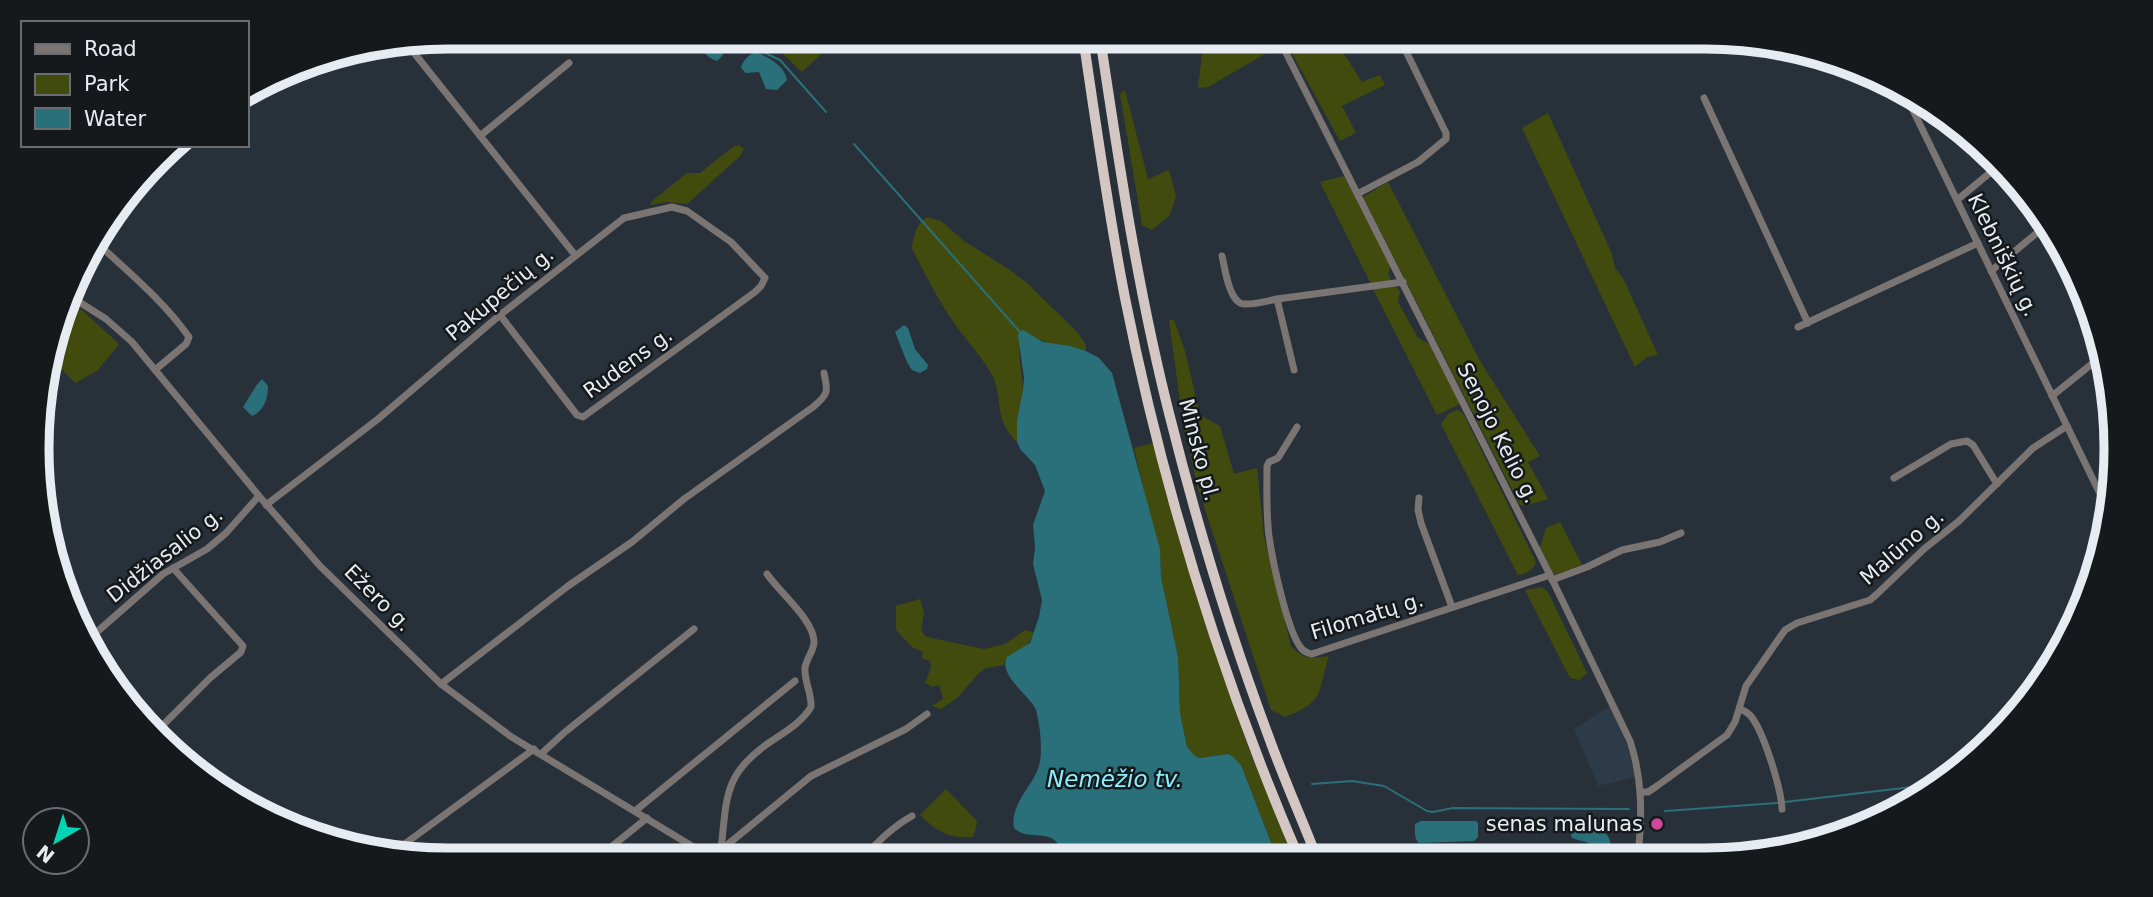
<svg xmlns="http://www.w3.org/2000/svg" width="2153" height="897" font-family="'DejaVu Sans',sans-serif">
<rect width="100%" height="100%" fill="#283139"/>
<path fill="#2c3b47" d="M1610 706 1630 753 1635 777 1598 786 1574 729Z"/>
<g fill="#424b0e">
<path d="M756 37H840L802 72 780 51Z"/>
<path d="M1208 37H1270L1277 47 1208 87 1198 88 1203 46Z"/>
<path d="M1283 37H1333L1362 82 1380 75 1385 85 1342 106 1356 133 1340 141Z"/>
<path d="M1125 90 1148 179 1169 170 1176 196 1170 215 1152 230 1142 225 1120 94Z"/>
<path d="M1548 113 1612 254 1615 268 1623 278 1658 355 1647 357 1635 367 1522 128Z"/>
<path d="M739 145 744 149 740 156 687 204 667 202 651 205V202L687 173H700L734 146Z"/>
<path d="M1344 176 1391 267 1388 273 1391 280 1371 284 1320 182Z"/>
<path d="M1388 182 1480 361 1540 456 1528 462 1548 499 1525 506 1520 505 1363 197Z"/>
<path d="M927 217 941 221 964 241 1010 270 1028 284 1078 333 1086 345V351C1069 346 1049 346 1034 337L1019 350 1023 390 1017 420V442C992 418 1005 399 991 373 980 354 964 338 952 320 937 298 925 273 912 249 913 237 916 224 927 217Z"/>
<path d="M1394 285 1400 291 1398 302 1418 338 1429 344 1460 404 1437 415 1373 289Z"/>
<path d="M72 301 119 344 98 370 75 383 52 359Z"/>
<path d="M1169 320H1174L1185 351 1200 415 1220 426 1234 474 1257 468 1264 537 1291 646C1303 660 1311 658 1329 656 1317 693 1326 701 1285 717L1271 710 1197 485 1183 423Z"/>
<path d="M1457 410 1463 413 1536 562C1533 570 1527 574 1518 575L1441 424 1449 413Z"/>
<path d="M1153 443 1249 749 1293 858H1277L1241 765 1228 754 1200 758 1195 756 1187 747 1180 713 1178 657 1161 577V563L1134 448Z"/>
<path d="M1560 522 1582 565 1556 575 1552 572 1540 547 1546 528Z"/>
<path d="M1542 587 1548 592 1587 673 1579 680 1570 678 1525 590Z"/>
<path d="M920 599 924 613 921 630 925 636 931 638 984 649 1005 644 1025 630 1034 633 1026 647 1005 660 1004 665 986 668 978 674 957 698 941 709 932 706 943 699 939 685 932 687 924 682 926 681 931 667 930 661 922 658 923 652 912 647 896 630V606Z"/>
<path d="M946 789 977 821 975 832 972 837C947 838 938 832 920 815Z"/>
</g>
<g fill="#2a707a">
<path d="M662 37H705L721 45 723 55 717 61C707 59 703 48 693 46 681 43 672 49 662 37Z"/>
<path d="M757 52C769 58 785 66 787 80L777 90 766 89 759 72 746 73 741 68C743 60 749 54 757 52Z"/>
<path d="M904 325 908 328 915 349 928 365 927 369 920 373 912 370 907 362 895 332Z"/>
<path d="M1023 330 1043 342 1070 346 1086 351 1099 358 1112 373 1160 549 1161 577 1178 657 1180 713 1187 747 1195 756 1200 758 1228 754 1232 756 1241 765 1277 858 1061 859C1061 823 1029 844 1014 828 1010 805 1030 789 1038 769 1042 758 1041 743 1040 732 1039 725 1038 717 1036 710 1029 694 998 676 1007 657L1030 643 1039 617 1042 600 1033 564 1035 548 1033 525 1045 491 1035 465 1021 450 1017 442V420L1023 390 1024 378 1018 335 1020 331Z"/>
<path d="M262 379 268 386C268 398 264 411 252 416L243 407 256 386Z"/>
<path d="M1421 821H1476L1478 823V837L1474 841 1419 843C1414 839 1415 831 1415 824Z"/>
<path d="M1593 827C1615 830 1617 860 1596 854 1591 839 1585 843 1572 838L1571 836 1573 829Z"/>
</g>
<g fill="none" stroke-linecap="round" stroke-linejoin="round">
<g stroke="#2a707a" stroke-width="2">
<path d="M730 37 780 60 826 112"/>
<path d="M854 144 1020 332"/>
<path d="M1312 784 1352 781 1384 786 1427 811 1433 812 1453 808 1629 809"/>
<path d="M1785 802 1937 784"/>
<path d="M1665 811 1777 803"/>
</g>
<g stroke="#7a7473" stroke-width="7">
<path d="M1278 37 1550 575 1630 741C1643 780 1642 817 1638 857"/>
<path d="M407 44 575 255"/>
<path d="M1704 98 1808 323"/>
<path d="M1908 100 2105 504"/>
<path d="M480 136 569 63"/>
<path d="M1359 193 1418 162 1446 139V133L1399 37"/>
<path d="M1957 200 1997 167"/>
<path d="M94 240C127 271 163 300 189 337L186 344 155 370"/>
<path d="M1222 256C1225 268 1229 303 1244 304 1254 305 1267 301 1277 299L1294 370"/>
<path d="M1991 271 2044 227"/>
<path d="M73 298 106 319 132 342 259 496 320 566 441 684 510 736 715 860"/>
<path d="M1277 299 1403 282"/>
<path d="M1798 327 1978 243"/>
<path d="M2052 396 2098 359"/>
<path d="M1297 427 1278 458 1269 462 1267 466C1267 489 1266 513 1269 536 1272 558 1288 637 1303 650 1306 653 1308 653 1312 654L1550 575"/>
<path d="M1894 478 1951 444 1967 441 1973 445 1997 484"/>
<path d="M1419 498 1418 510 1421 523 1452 607"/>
<path d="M266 505 378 419 500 315 624 218 672 207 687 211 731 242 765 278 761 286 755 292 583 417 577 415 500 315"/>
<path d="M1552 580 1587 567 1622 550 1660 542 1681 533"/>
<path d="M90 638 163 574 207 549 226 533 259 496"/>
<path d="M441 684 568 586 632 542 684 499 813 407C829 394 828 391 824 373"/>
<path d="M1740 709C1745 711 1750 714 1753 719 1765 737 1781 788 1782 809"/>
<path d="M157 731 210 678 241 652 243 646 173 568"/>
<path d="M541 754 565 732 694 629"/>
<path d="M1641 792H1648L1657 786 1727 735 1735 722 1746 686 1785 630 1797 623 1870 600 1877 594 1924 549 1959 521 2033 448 2067 426"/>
<path d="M635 811 795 681"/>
<path d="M721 849C727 798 723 774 770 742 785 732 802 722 811 707 812 694 804 681 805 668 806 659 814 651 814 642 814 620 780 593 767 574"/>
<path d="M721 850 811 776 906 729 927 714"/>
<path d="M395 851 534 749"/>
<path d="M862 859C877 842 892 827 912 816"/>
<path d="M595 860 647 818"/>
</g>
<g stroke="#d4c6c2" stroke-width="10">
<path d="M1083 37C1096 124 1108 211 1125 298 1163 489 1222 679 1299 858"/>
<path d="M1100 37C1119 164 1138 292 1170 417 1197 524 1229 631 1268 735 1283 777 1301 817 1317 858"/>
</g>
</g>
<circle fill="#d1479c" stroke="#15191c" stroke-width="2.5" cx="1657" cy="824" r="7"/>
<g text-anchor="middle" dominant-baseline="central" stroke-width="5" stroke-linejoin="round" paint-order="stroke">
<g font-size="21" fill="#e6ecf1" stroke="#15191c">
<text transform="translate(2003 255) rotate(64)">Klebniškių g.</text>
<text transform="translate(500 294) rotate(-40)">Pakupečių g.</text>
<text transform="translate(628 363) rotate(-36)">Rudens g.</text>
<text transform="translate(1498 433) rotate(63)">Senojo Kelio g.</text>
<text transform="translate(1199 450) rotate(75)">Minsko pl.</text>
<text transform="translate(1902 547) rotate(-41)">Malūno g.</text>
<text transform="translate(165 555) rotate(-38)">Didžiasalio g.</text>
<text transform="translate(378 598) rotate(45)">Ežero g.</text>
<text transform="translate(1367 616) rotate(-17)">Filomatų g.</text>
</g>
<g font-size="21" fill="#e6ecf1" stroke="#15191c" text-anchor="end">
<text x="1643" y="824">senas malunas</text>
</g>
<g font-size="23" font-style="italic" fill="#8deffe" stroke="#15191c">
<text x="1115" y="779">Nemėžio tv.</text>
</g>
</g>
<path d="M0 0H2153V897H0ZM448 49H1705A399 399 0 0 1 2104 448V449A399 399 0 0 1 1705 848H448A399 399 0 0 1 49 449V448A399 399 0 0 1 448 49Z" fill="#15191c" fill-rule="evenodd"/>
<path fill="none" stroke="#e6ecf1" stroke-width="9" d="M448 49H1705A399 399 0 0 1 2104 448V449A399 399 0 0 1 1705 848H448A399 399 0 0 1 49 449V448A399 399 0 0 1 448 49Z"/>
<rect x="21" y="21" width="228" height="126" fill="#15191c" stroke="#696d71" stroke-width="2"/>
<rect x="35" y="44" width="35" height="10" fill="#7a7473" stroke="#696d71" stroke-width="2"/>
<text x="84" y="56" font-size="21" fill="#e6ecf1">Road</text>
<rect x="35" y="74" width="35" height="21" fill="#424b0e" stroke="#696d71" stroke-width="2"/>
<text x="84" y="91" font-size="21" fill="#e6ecf1">Park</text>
<rect x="35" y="108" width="35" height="21" fill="#2a707a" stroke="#696d71" stroke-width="2"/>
<text x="84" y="126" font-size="21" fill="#e6ecf1">Water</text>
<g transform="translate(56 841) rotate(219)"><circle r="33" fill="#15191c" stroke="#696d71" stroke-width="2"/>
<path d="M0-5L12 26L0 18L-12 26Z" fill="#02d5b6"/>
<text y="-10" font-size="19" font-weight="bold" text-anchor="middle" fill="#e6ecf1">N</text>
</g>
</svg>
